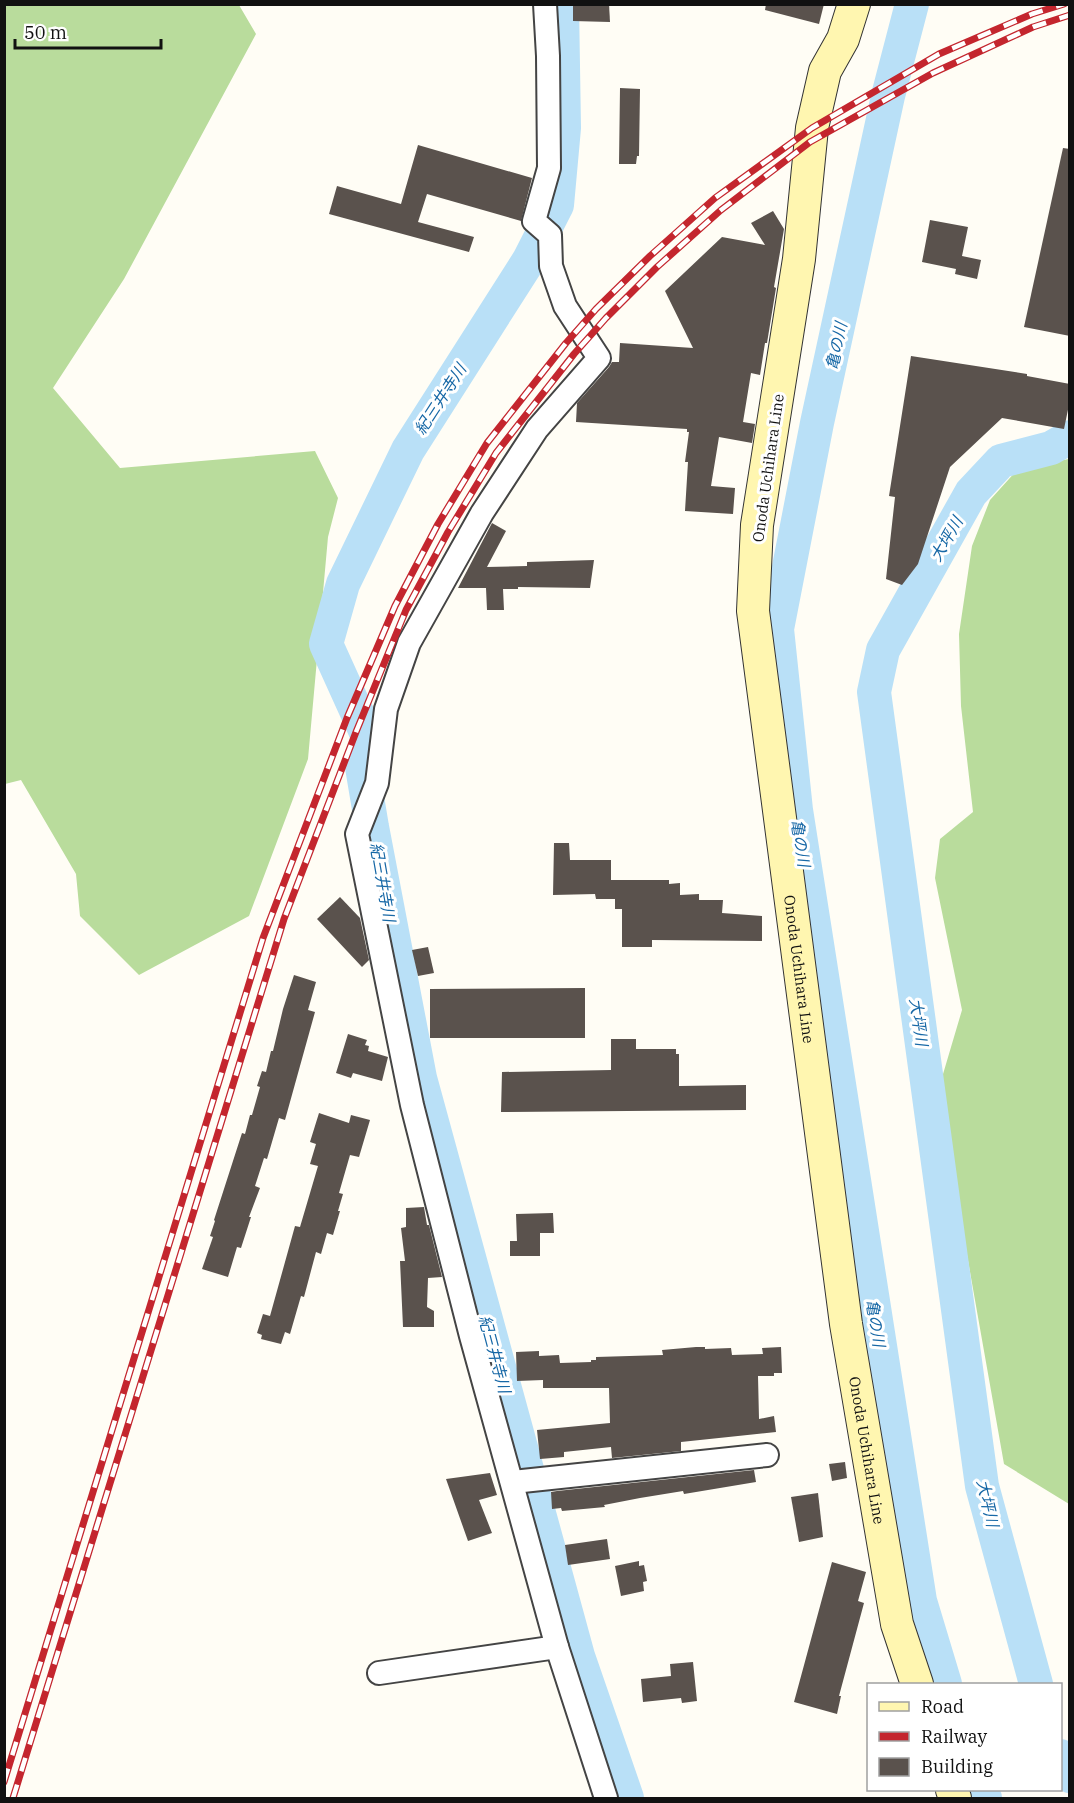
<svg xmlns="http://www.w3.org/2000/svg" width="1074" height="1803" font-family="'IBM Plex Serif','Noto Sans JP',serif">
<rect width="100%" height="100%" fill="#fffdf5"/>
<g fill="#b9dc9c">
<path d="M4 5H239L256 34 124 279 53 388 120 468 315 451 338 498 328 537 308 759 249 916 139 975 80 916 76 874 21 780 5 784Z"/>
<path d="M1069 459H1070L1069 1504 1004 1464 938 1091 962 1010 935 878 940 839 973 812 961 706 959 634 972 546 990 500 1019 468Z"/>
</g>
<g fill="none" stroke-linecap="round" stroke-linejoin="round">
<g stroke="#b9e0f7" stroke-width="34">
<path d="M562 4 564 128 557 205 529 260 408 450 343 584 326 644 369 739 361 761 372 827 420 1078 578 1656 627 1798"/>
<path d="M912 4 888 96 817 423 777 629 796 810 920 1601 945 1684"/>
<path d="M1036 1684 982 1486 874 692 883 650 971 493 1001 461 1051 448 1070 437"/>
<path d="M1060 1756 1070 1776"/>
<path d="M981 1790 985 1798"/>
</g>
</g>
<g fill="#5a524d">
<path d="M573 4H609L610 22 573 21Z"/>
<path d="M766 4H824L819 24 765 10Z"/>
<path d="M620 88 640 89 639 156H637L636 164H619Z"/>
<path d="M418 145 532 178 521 221 427 194 418 222 474 237 469 252 329 214 337 186 401 204Z"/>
<path d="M1063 148 1070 149V336L1024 327Z"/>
<path d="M773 211 784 229 774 287 776 288 767 343H765L760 375 751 373 743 422 755 424 752 443 719 437 711 486 735 488 733 514 685 511 688 462H685L689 432H687V429L576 422 577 403 609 367 612 362H619L620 343 693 348 665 291 722 237 765 245 751 223Z"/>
<path d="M930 220 968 227 962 256 981 260 977 279 955 274 956 269 922 262Z"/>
<path d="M911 356 1027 374V376L1070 384V400L1064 429 1002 418 950 467 918 564 902 585 886 579 895 497 889 496Z"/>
<path d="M492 523 506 531 487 567 527 566V562L594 560 590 588 518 587V589H503L504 610H487L486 588H458Z"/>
<path d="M554 843H569L570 860H611V880H669V884L680 883V895L699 894V900H723L722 913 762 916V941L652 940V947H622V909H615V899H596L595 894 553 895Z"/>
<path d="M340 897 360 918 369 960 362 967 317 919Z"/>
<path d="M428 947 434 973 418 976 412 950Z"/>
<path d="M294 975 316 982 308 1010 315 1012 285 1120 279 1118 267 1159 264 1158 255 1186 260 1188 249 1217H251L241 1248 237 1247 228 1277 202 1269 213 1237 210 1236 215 1221 214 1220 242 1133 245 1134 250 1115H252L260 1087 257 1086 262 1071 266 1072 271 1051H273L283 1009Z"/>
<path d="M585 988V1038H430V989Z"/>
<path d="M348 1034 367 1040 365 1045 369 1046 368 1051 388 1057 382 1081 353 1073 351 1078 336 1073Z"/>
<path d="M611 1039H636V1049H676V1054H679V1086L746 1085V1110L501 1112 502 1072 611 1070Z"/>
<path d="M319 1113 349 1123 351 1115 370 1120 359 1157 350 1155 339 1193 343 1194 338 1211H340L333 1235 327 1233 321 1254 316 1252 304 1297 301 1296 290 1334 285 1332 281 1344 261 1339 262 1335 257 1333 263 1314 270 1316 295 1226 300 1227 318 1166 310 1164 316 1144 310 1142Z"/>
<path d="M424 1207 427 1225H429L442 1277 428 1278 427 1307 434 1311V1327H403L400 1261H405L401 1228 406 1227V1208Z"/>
<path d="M553 1213 554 1233H540V1256H510V1241H517L516 1214Z"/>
<path d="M696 1347H705V1349L731 1348 732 1355 763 1354 762 1348 781 1347 782 1373H774V1376H758L759 1419 774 1416 776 1432 681 1442V1451L612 1458 611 1447 564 1452V1457L540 1459 537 1430 610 1423 609 1388H543V1380L517 1381 516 1352 539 1351V1356L559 1355 560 1363 591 1362V1360H596V1357L663 1355 662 1350Z"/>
<path d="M845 1462 847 1478 832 1481 829 1464Z"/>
<path d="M754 1470 756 1482 684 1494 683 1491 640 1498 604 1505 605 1507 562 1511 561 1508 552 1509 551 1492 557 1491Z"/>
<path d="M490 1473 497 1495 479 1500 492 1533 468 1541 446 1479Z"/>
<path d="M818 1493 823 1537 799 1542 791 1497Z"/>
<path d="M607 1539 610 1559 568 1565 565 1545Z"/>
<path d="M639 1561V1566L644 1565 647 1581 643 1582 644 1591 621 1596 615 1566Z"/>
<path d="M832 1562 866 1572 858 1601 864 1603 839 1696H841L837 1714 794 1702Z"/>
<path d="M693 1662 697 1701 682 1703 681 1698 643 1702 641 1679 671 1676 670 1664Z"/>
</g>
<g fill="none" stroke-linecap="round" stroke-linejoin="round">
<g stroke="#444" stroke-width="26">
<g id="street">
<path d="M545 4 548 56 549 168 534 221 550 235 551 266 565 306 599 358 537 429 482 513 409 643 386 709 377 783 357 834 412 1105 471 1336 557 1647 606 1798"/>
<path d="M513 1482 767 1455"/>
<path d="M379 1673 557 1647"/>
</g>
</g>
<g stroke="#333" stroke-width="34">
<g id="secondary">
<path id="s1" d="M854 4 843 39 825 71 812 128 799 259 757 525 753 611 846 1324 897 1624 917 1684"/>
<path d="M952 1790 955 1798"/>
</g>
</g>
<use href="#street" stroke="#fff" stroke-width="22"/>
<use href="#secondary" stroke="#fff6b0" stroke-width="32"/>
<g stroke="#c4262e" stroke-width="7">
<g id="rail">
<path d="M4 1782 263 938 347 718 395 606 438 524 487 443 566 343 596 309 650 256 715 198 812 128 939 54 1032 14 1064 4"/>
<path d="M13 1798 284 919 356 732 406 610 448 532 496 453 574 354 606 318 657 267 721 210 810 142 933 73 1033 27 1070 15"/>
</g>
</g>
<use href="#rail" stroke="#fff" stroke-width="4.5" stroke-dasharray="14" stroke-linecap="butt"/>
</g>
<g text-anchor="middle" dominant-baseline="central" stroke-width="6" stroke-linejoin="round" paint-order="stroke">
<g font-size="15" fill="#111" stroke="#fff">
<text transform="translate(768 468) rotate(-82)">Onoda Uchihara Line</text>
<text stroke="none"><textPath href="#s1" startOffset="980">Onoda Uchihara Line</textPath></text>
<text stroke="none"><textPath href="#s1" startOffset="1466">Onoda Uchihara Line</textPath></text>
</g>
<g font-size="16" font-style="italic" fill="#1768a6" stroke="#fff">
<text transform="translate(836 346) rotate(-78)">亀の川</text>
<text transform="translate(440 399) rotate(-57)">紀三井寺川</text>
<text transform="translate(946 539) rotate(-60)">大坪川</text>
<text transform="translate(801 843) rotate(81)">亀の川</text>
<text transform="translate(383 882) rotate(80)">紀三井寺川</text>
<text transform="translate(919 1022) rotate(82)">大坪川</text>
<text transform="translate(876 1323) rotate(81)">亀の川</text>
<text transform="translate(495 1354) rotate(75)">紀三井寺川</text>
<text transform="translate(988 1503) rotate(77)">大坪川</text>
</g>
</g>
<rect width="1074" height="1803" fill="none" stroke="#111111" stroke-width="12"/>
<rect x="867" y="1683" width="195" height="108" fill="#ffffff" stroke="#a0a0a0" stroke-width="1.5"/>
<rect x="879" y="1702" width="30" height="9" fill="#fff6b0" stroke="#a0a0a0" stroke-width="1.5"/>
<text x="921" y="1713" font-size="18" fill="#111111">Road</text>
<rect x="879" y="1732" width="30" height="9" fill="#c4262e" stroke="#a0a0a0" stroke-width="1.5"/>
<text x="921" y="1743" font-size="18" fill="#111111">Railway</text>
<rect x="879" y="1758" width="30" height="18" fill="#5a524d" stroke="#a0a0a0" stroke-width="1.5"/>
<text x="921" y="1773" font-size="18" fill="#111111">Building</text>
<path d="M15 39v9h146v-9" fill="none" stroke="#111111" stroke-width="3"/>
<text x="24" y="39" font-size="18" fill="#111111" stroke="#ffffff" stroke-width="4.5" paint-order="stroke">50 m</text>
</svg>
